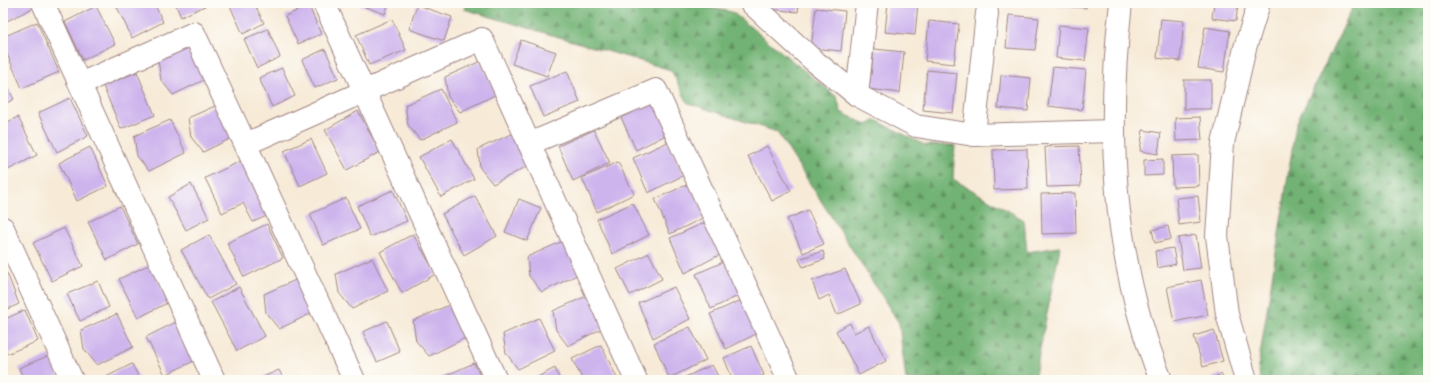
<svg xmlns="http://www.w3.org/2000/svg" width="1431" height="383" font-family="Mynerve,sans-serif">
<defs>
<pattern id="forest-firs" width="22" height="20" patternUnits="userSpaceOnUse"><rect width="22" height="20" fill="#72b375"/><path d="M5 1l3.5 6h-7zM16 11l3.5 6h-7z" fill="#609160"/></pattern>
</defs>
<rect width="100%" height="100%" fill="#fdfcf7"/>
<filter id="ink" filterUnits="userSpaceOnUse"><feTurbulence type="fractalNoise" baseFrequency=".025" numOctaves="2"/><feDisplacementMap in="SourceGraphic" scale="8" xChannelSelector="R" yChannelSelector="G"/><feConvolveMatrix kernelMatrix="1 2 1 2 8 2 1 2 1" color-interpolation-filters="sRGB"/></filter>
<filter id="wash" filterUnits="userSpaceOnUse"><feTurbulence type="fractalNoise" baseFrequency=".012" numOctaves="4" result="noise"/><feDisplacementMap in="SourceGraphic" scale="16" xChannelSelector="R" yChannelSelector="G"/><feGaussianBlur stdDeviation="0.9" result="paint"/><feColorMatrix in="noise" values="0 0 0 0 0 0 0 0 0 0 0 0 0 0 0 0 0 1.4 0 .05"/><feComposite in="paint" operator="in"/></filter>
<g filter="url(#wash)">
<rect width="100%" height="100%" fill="#f7ebd8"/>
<g fill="url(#forest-firs)" stroke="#5e6950">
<path d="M466 3H686L732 12 837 97 841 112 867 125 876 120 925 145H955L953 179 1024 220 1027 252 1060 247 1034 380H906L899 323 777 132 688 103 671 70 464 9Z"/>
<path d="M1355 3H1428V380H1261L1258 368 1296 124Z"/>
</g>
<g id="blocks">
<g fill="#cdb4ed">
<path d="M3 3H31L33 8 3 23Z"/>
<path d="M115 3H154L163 22 132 38Z"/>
<path d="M175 3H209V4L181 17Z"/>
<path d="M236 3H254L264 23 243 34 230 6Z"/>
<path d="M270 3H282L281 7Z"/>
<path d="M354 3H389L385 14Z"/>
<path d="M768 3H799L798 12 768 9Z"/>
<path d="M888 3H918L915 35 885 32Z"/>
<path d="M1057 3H1087L1086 8 1056 5Z"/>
<path d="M1214 3H1238L1236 21 1212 18Z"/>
<path d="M417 5 452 17 444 41 409 29Z"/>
<path d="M96 6 115 44 83 60 65 22Z"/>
<path d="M309 6 321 34 298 44 285 16Z"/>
<path d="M816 8 845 11 841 51 811 48Z"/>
<path d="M1009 15 1039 18 1035 50 1006 48Z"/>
<path d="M392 19 406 50 369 65 356 35Z"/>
<path d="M1161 19 1184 21 1180 61 1157 58Z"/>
<path d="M929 21 959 24 954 64 925 61Z"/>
<path d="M37 22 59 72 22 88 3 45V37Z"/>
<path d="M1059 25 1089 28 1085 61 1056 58Z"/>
<path d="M1205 27 1230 31 1224 72 1198 68Z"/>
<path d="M268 29 280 57 257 68 244 39Z"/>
<path d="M521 40 556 52 547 76 512 64Z"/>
<path d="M193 44 210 77 173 95 161 80 158 60Z"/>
<path d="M325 49 338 78 315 88 302 60Z"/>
<path d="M874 49 904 52 900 93 869 89Z"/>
<path d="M481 61 497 94 460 112 448 97 445 77Z"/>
<path d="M1053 67 1086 70 1082 110 1048 106Z"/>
<path d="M282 68 295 96 272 107 259 78Z"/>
<path d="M927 70 957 73 953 113 923 110Z"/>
<path d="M567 71 580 102 543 117 530 86Z"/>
<path d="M137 72 155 115 121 129 103 86Z"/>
<path d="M1001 75 1031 78 1028 111 998 108Z"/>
<path d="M3 79 14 99 3 105Z"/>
<rect x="1184" y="80" width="27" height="29"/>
<path d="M441 89 457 122 420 140 408 125 405 105Z"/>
<path d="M70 98 88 136 57 152 38 113Z"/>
<path d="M656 99 672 132 636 150 620 115Z"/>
<path d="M224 102 240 134 203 152 191 137 188 118Z"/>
<path d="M358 111 380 152 347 170 325 130Z"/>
<path d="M18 117 37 155 6 171 3 165V124Z"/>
<path d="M1200 117 1202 140 1176 141 1175 118Z"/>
<path d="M170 120 186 153 149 171 137 156 134 136Z"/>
<path d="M594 130 610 163 573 181 558 146Z"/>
<path d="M1143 130 1161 133 1158 154 1140 151Z"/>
<path d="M514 133 530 165 493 184 480 168 478 149Z"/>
<path d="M311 139 327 173 300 186 284 151Z"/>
<path d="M452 139 474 179 441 197 419 157Z"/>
<path d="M668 142 684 175 648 193 633 158Z"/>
<path d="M767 146 791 191 772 201 748 156Z"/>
<path d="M1079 146 1081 186 1047 187 1045 147Z"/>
<path d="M90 147 108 186 77 201 59 163Z"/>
<path d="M1027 149 1028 189 994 190 993 150Z"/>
<path d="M1198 155 1199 186 1173 187 1172 156Z"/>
<path d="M1163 159V175L1144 176V160Z"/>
<path d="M243 160 269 215 253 222 243 203 222 213 205 178Z"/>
<path d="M618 162 634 194 597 212 582 178Z"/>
<path d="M691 183 707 216 670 234 655 199Z"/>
<path d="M191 184 209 218 186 230 168 197Z"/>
<path d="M393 190 407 221 370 237 357 206Z"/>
<path d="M1075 193 1076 233 1042 234 1041 194Z"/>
<path d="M475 196 497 236 464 255 442 214Z"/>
<path d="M1198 196 1201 222 1179 225 1176 198Z"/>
<path d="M346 198 360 229 323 245 310 214Z"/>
<path d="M519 199 541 208 527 241 505 232Z"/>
<path d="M633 203 649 235 612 254 597 219Z"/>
<path d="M120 206 138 244 107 260 88 222Z"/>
<path d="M808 210 824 244 803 253 787 219Z"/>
<path d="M706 222 721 254 685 273 670 238Z"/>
<path d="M267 224 283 258 244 277 227 243Z"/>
<path d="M1168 226 1171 239 1155 243 1152 230Z"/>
<path d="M64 228 83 266 52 281 33 243Z"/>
<path d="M413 234 436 274 402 293 380 252Z"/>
<path d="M209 235 236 284 208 299 181 250Z"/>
<path d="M1196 235 1201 268 1183 270 1178 238Z"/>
<path d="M563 241 579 274 542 292 529 276 527 257Z"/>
<path d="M1173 248 1176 264 1157 268 1155 251Z"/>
<path d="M823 251 825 259 803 267 799 259Z"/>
<path d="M649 253 662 279 630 295 617 269Z"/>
<path d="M372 258 388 291 352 309 339 293 336 274Z"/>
<path d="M732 258 748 291 711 309 696 274Z"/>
<path d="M150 264 169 302 138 318 119 279Z"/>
<path d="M845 269 861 304 837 315 829 295 819 300 812 281Z"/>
<path d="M7 273 19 304 3 311V275Z"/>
<path d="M300 278 316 311 279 329 266 313 264 294Z"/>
<path d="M1201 280 1208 315 1174 322 1167 287Z"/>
<path d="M98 281 109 307 80 321 67 294Z"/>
<path d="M239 287 265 336 237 351 211 302Z"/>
<path d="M674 287 690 319 653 338 638 303Z"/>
<path d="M589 295 605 327 568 346 556 330 553 311Z"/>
<path d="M746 298 762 331 726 349 710 314Z"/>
<path d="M449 305 465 338 429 356 416 341 413 321Z"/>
<path d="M25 310 38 341 7 354 3 344V320Z"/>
<path d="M117 314 133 347 97 365 84 349 81 330Z"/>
<path d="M539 318 555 351 518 369 506 353 503 334Z"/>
<path d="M178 321 196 360 165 375 146 337Z"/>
<path d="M387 321 400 352 377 362 363 332Z"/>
<path d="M850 323 854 333 869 326 886 361 859 375 836 331Z"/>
<path d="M690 327 706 360 669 378 654 343Z"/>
<path d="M1214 330 1223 361 1203 367 1194 336Z"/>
<path d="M601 345 618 380H583L572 359Z"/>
<path d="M751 346 764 375 753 380H733L724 358Z"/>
<path d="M50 355 60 380H24L19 368Z"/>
<path d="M474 363 482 380H438V379Z"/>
<path d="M132 364 140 380H100Z"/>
<path d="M712 365 720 380H678Z"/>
<path d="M555 368 560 380H532Z"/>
<path d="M279 370 284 380H256Z"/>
<path d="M1221 374 1224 380H1209Z"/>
</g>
</g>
</g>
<g filter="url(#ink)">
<use href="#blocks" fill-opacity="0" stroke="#a08582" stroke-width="1"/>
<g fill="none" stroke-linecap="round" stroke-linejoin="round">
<g stroke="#a08582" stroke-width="24">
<g id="minor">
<path d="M43 3 214 380"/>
<path d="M324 3 496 380"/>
<path d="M751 3 813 60 857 95 916 126 974 135 1114 131"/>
<path d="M80 84 194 33 354 380"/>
<path d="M857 95 867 3"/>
<path d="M974 135 987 13"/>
<path d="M246 144 482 39 636 380"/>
<path d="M529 144 656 90 789 380"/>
<path d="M3 228 72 380"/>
<path d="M1246 380 1227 314 1217 236 1223 143 1245 48 1259 3"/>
</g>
</g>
<g stroke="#a08582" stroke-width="24">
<path id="tertiary" d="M1121 3C1106 129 1113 261 1161 380"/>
</g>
<use href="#minor" stroke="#fff" stroke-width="22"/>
<use href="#tertiary" stroke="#fff" stroke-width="22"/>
</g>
</g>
<rect width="1431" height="383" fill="none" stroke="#fdfcf7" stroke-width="16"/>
</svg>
